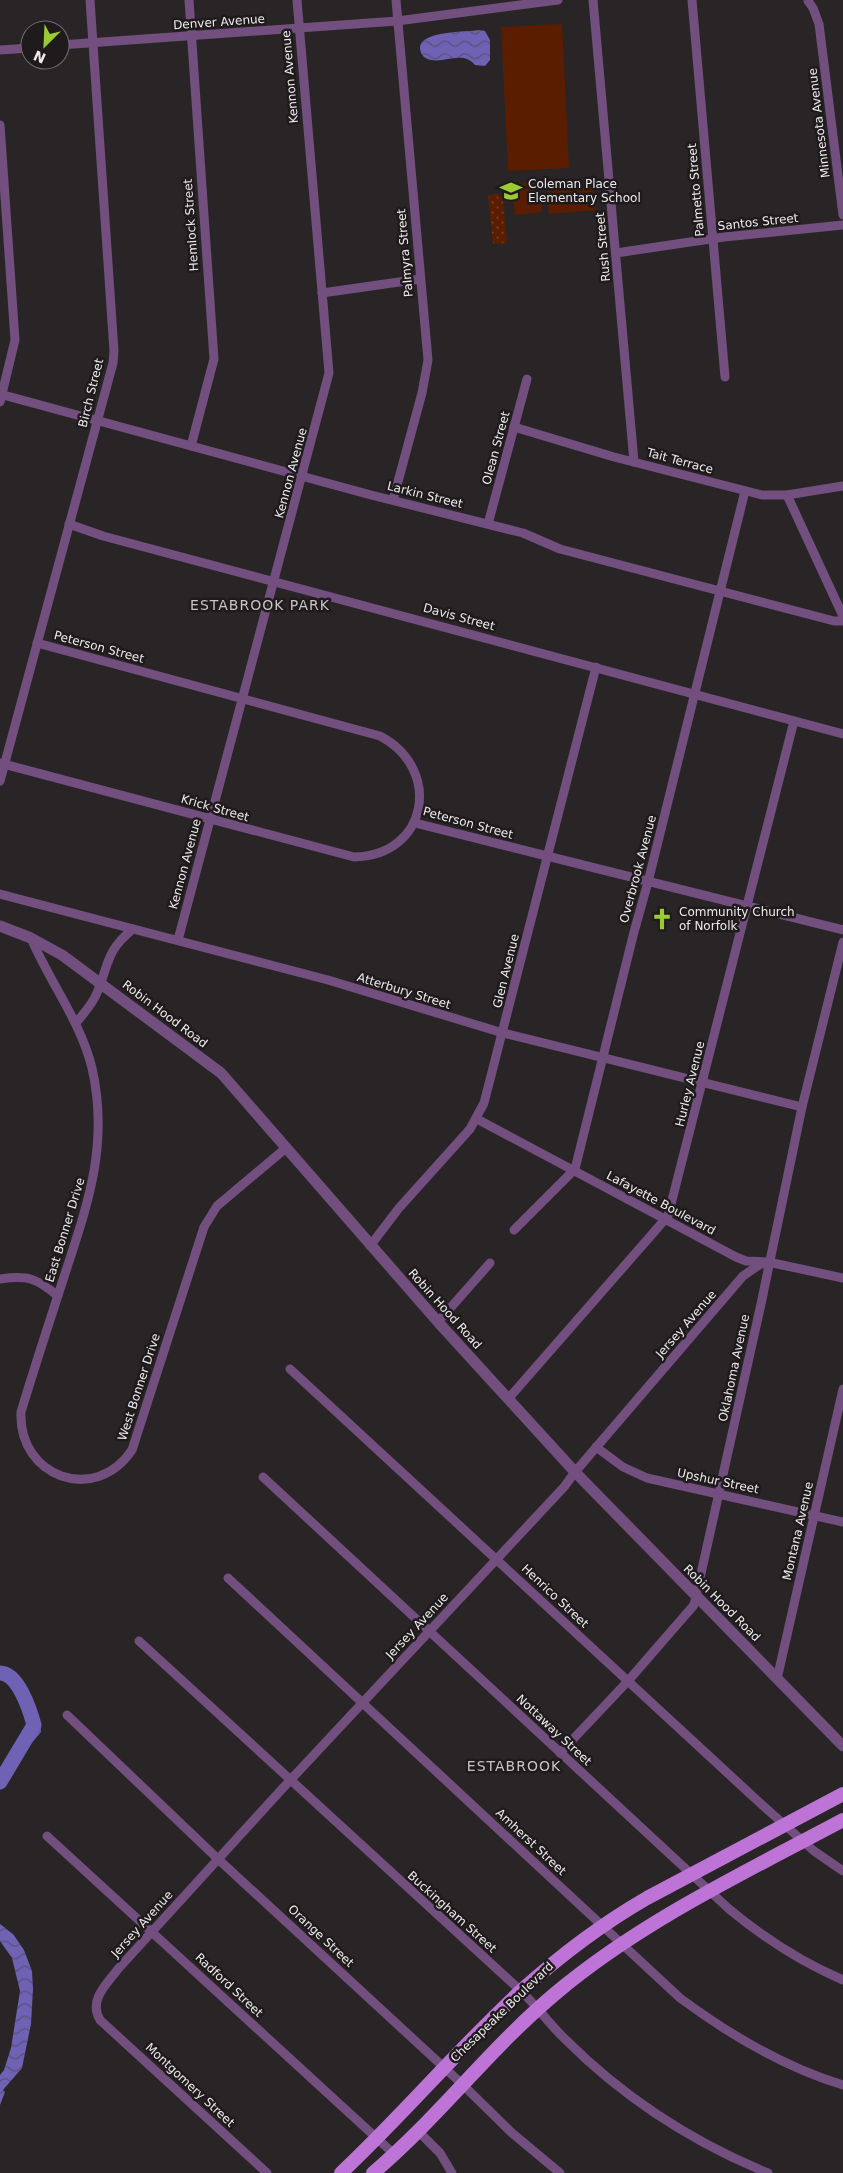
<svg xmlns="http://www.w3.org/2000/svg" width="843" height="2173" font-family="'DejaVu Sans',sans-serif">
<defs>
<pattern id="park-dots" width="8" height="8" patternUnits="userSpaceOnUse" patternTransform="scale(1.25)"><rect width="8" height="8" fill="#5b1d00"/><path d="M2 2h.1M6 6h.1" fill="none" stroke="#733e25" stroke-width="1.8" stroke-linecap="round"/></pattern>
<pattern id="water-waves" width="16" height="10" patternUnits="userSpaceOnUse" patternTransform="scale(1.25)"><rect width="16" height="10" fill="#6f61b4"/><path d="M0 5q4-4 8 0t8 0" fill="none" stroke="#595278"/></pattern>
</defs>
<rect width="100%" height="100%" fill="#292527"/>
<g fill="#5b1d00">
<path d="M562 24 569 168 508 171 501 27Z"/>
<path d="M539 182 542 212 515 215 512 184Z"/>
<path d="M593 187 596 210 549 214 547 191Z"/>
</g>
<path fill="url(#park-dots)" d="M498 194 503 199 507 243 493 244 488 195Z"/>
<g fill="url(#water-waves)">
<path d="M480 30 485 31 490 40V60L485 66 475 65C461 48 440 68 424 57 421 54 420 51 420 47 421 31 467 32 480 30Z"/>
<path d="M0 1667C16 1674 42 1714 41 1732L12 1766 0 1789V1773L30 1734 34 1715 3 1674 5 1672 0 1670Z"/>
<path d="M0 1924 13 1934 24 1950 32 1971 33 1989 31 2024 22 2068 3 2090 5 2092 0 2105V2075L4 2070 11 2048 20 1991 12 1958 0 1941Z"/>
</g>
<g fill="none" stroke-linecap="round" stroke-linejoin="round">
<path stroke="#6f61b4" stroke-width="15" d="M0 1673C18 1673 30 1710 34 1725L0 1782"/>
<g stroke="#724f7e" stroke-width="9">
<path d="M189 0 214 359 191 446"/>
<path d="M593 0 634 462"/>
<path d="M692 0 725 377"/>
<path d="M808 1 813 8 819 24 843 215"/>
<path d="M60 45 397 21 558 0"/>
<path d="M0 50 30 48"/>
<path d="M0 125 15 340 0 402"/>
<path d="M616 253 724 237 843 225"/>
<path d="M322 293 420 279"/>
<path d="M0 394 371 495 523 533 560 549 834 621H843"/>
<path d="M514 427 614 457 762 495H787L843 486"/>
<path d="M787 495 843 616"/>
<path d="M393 500 422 393 428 360 396 0"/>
<path d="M69 524 103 536 843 734"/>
<path d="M488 524 527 379"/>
<path d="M0 763 354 857C428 856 443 769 380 736L37 643"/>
<path d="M0 781 113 363 114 351 90 0"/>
<path d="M415 823 843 930"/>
<path d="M0 894 328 980 503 1033 802 1107"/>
<path d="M31 938C50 983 80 1020 92 1068 110 1147 86 1209 62 1283 48 1326 34 1369 21 1412 18 1477 95 1505 132 1450L204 1227 217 1206 286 1148"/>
<path d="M178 940 329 373 297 0"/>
<path d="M76 1023C83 1014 91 1006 96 995 109 966 105 951 133 929"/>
<path d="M477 1119 736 1257 746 1261 768 1262 843 1278"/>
<path d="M514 1230 575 1169 634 932 648 882 745 491"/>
<path d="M370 1246 399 1208 470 1129 484 1103 596 667"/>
<path d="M0 1279C28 1275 36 1278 58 1296"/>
<path d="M438 1322 490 1263"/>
<path d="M290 1369 760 1803 814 1851 843 1871"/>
<path d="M508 1399 668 1216 794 721"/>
<path d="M596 1447 623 1467 647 1478 843 1522"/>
<path d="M263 1477 729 1909C764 1938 801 1962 843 1980"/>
<path d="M228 1578 680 1998C730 2035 783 2067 843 2085"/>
<path d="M139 1641 521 1991C537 2006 549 2024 565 2039 623 2097 692 2142 768 2173"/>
<path d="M777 1679 843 1389"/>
<path d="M67 1715 218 1859 462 2084 512 2133 560 2173"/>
<path d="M560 1753 628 1681 694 1605 761 1304 802 1107 843 942"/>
<path d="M47 1836 394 2154"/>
<path d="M417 2130 440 2153 452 2173"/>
<path d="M267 2173 100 2020C88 2000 107 1984 118 1969L282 1789 564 1487 575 1472 743 1276 759 1265 768 1262"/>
</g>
<path stroke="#724f7e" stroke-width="11" d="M0 926 31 938 62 955 221 1073 438 1322 575 1472 843 1746"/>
<g stroke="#bd74d6" stroke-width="14">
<path d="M341 2173C404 2114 459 2048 522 1990 561 1955 602 1924 647 1898L843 1794"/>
<path d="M373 2173C438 2118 490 2048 556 1993 642 1921 744 1873 843 1820"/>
</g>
</g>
<defs>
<g id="school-bare" transform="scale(1.725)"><path d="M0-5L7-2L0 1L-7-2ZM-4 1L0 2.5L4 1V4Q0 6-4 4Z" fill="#9bcb33" stroke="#1f1b1d" stroke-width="2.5" paint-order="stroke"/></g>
<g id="church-bare" transform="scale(1.725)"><path d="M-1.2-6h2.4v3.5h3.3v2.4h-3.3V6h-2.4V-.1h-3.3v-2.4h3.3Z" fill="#9bcb33" stroke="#1f1b1d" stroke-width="2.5" paint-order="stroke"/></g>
</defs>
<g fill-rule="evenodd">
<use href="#school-bare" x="511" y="191"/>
<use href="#church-bare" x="662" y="919"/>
</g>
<g text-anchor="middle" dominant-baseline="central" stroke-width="5" stroke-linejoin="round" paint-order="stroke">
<g font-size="12" fill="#edeaec" stroke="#1f1b1d">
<text transform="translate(219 22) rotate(-4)">Denver Avenue</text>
<text transform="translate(290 77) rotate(-95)">Kennon Avenue</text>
<text transform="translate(819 123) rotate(-97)">Minnesota Avenue</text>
<text transform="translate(696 190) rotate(-95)">Palmetto Street</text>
<text transform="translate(758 222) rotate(-6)">Santos Street</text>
<text transform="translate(191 225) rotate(-94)">Hemlock Street</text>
<text transform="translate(603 247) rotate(-95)">Rush Street</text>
<text transform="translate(405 253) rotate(-95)">Palmyra Street</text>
<text transform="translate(91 393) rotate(-76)">Birch Street</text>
<text transform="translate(496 448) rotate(-75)">Olean Street</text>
<text transform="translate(680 461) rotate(15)">Tait Terrace</text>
<text transform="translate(291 473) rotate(-75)">Kennon Avenue</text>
<text transform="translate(425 495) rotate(14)">Larkin Street</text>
<text transform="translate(459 617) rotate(15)">Davis Street</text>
<text transform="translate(99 647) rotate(15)">Peterson Street</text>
<text transform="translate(215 808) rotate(16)">Krick Street</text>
<text transform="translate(468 823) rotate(15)">Peterson Street</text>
<text transform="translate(185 864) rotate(-75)">Kennon Avenue</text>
<text transform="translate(638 869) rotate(-75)">Overbrook Avenue</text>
<text transform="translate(506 971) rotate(-76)">Glen Avenue</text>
<text transform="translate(404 991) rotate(17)">Atterbury Street</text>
<text transform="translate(165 1014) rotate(37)">Robin Hood Road</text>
<text transform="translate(690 1084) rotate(-76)">Hurley Avenue</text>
<text transform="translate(661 1203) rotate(28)">Lafayette Boulevard</text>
<text transform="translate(65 1230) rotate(-73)">East Bonner Drive</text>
<text transform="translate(445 1309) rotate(48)">Robin Hood Road</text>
<text transform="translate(686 1324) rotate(-49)">Jersey Avenue</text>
<text transform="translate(734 1368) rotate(-78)">Oklahoma Avenue</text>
<text transform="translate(139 1387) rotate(-72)">West Bonner Drive</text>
<text transform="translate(718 1481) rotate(12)">Upshur Street</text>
<text transform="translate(798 1531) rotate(-77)">Montana Avenue</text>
<text transform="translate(555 1596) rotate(43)">Henrico Street</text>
<text transform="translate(722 1603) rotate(45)">Robin Hood Road</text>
<text transform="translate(417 1626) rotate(-47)">Jersey Avenue</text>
<text transform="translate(554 1730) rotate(43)">Nottaway Street</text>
<text transform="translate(531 1842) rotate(43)">Amherst Street</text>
<text transform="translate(452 1912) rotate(42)">Buckingham Street</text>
<text transform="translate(142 1924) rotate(-48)">Jersey Avenue</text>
<text transform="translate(321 1936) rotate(43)">Orange Street</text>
<text transform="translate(229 1985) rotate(43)">Radford Street</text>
<text transform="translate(502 2012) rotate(-44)">Chesapeake Boulevard</text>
<text transform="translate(190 2085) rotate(43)">Montgomery Street</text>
</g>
<g font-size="12" fill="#edeaec" stroke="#1f1b1d" text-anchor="start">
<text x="528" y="184">Coleman Place<tspan x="528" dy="14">Elementary School</tspan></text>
<text x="679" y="912">Community Church<tspan x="679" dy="14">of Norfolk</tspan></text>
</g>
<g font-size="14" letter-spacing="1" fill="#c8c3c6" stroke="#1f1b1d">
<text x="260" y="605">ESTABROOK PARK</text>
<text x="514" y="1766">ESTABROOK</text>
</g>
</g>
<g transform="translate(45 45) rotate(204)"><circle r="24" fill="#1f1b1d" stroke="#716e70"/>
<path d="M0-4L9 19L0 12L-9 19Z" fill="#9bcb33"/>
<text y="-8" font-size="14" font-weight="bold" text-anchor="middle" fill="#edeaec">N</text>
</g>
</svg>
